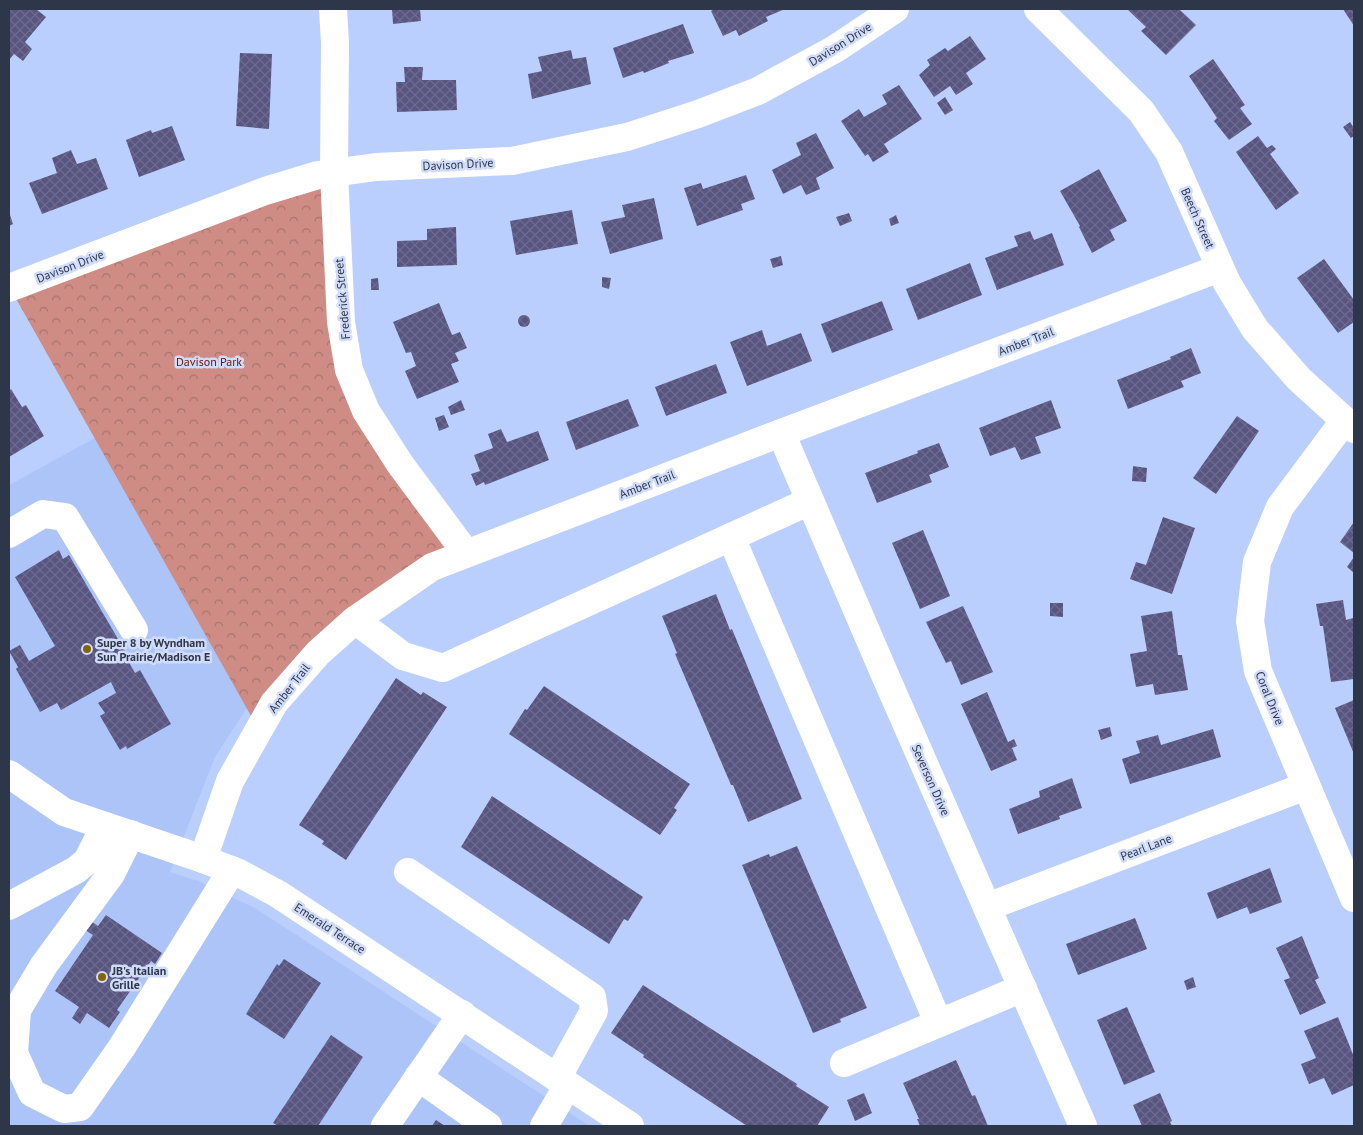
<svg xmlns="http://www.w3.org/2000/svg" width="1363" height="1135" font-family="'PT Sans',sans-serif">
<defs>
<pattern id="park-crowns" width="20" height="18" patternUnits="userSpaceOnUse" patternTransform="scale(1.25)"><rect width="20" height="18" fill="#ce8c84"/><path d="M2 6a3 3 0 1 1 6 0M12 15a3 3 0 1 1 6 0" fill="none" stroke="#a8736e"/></pattern>
<pattern id="building-cross-hatch" width="8" height="8" patternUnits="userSpaceOnUse" patternTransform="scale(1.25)"><rect width="8" height="8" fill="#585581"/><path d="M0 0l8 8M0 8l8-8" fill="none" stroke="#6d6b8f"/></pattern>
</defs>
<rect width="100%" height="100%" fill="#bbcffe"/>
<path fill="#adc4f9" d="M95 438 247 708 215 757 170 872 198 881 255 908 590 1126H9V485Z"/>
<path fill="url(#park-crowns)" d="M334 173 349 370 466 553 355 620 259 730 10 288Z"/>
<g fill="url(#building-cross-hatch)">
<path d="M9 9H36L46 17 25 42 32 49 23 61 14 54 9 60Z"/>
<path d="M392 9H420L421 21 393 24Z"/>
<path d="M715 9H785L766 17 768 21 739 36 736 30 723 36 711 11Z"/>
<path d="M1127 9H1179L1196 25 1166 55 1141 31 1146 27Z"/>
<path d="M1343 9H1354V26Z"/>
<path d="M683 24 694 53 668 61 669 63 644 73 643 71 623 78 613 48Z"/>
<path d="M970 36 986 59 966 73 973 84 956 95 950 86 934 97 919 75 930 65 927 60 945 48 948 51Z"/>
<path d="M571 50 573 59 586 57 591 84 532 99 528 74 542 71 538 57Z"/>
<path d="M240 53 272 54 269 129 236 126Z"/>
<path d="M1213 59 1245 105 1240 108 1252 124 1229 140 1214 121 1217 118 1189 76Z"/>
<path d="M404 67H423L422 80H456L457 110 397 112 396 82H405Z"/>
<path d="M899 85 922 119 884 144 889 152 873 162 868 154 865 156 841 121 859 109 864 117 887 104 882 95Z"/>
<path d="M945 97 953 110 945 115 937 103Z"/>
<path d="M1350 122 1354 128V136L1351 138 1343 127Z"/>
<path d="M172 126 185 160 139 177 126 140 151 130 152 133Z"/>
<path d="M816 133 834 168 816 178 820 189 806 195 801 185 783 194 772 170 801 155 796 143Z"/>
<path d="M1258 136 1267 148 1272 145 1276 149 1270 154 1299 193 1276 210 1236 152Z"/>
<path d="M71 150 77 164 96 158 108 189 42 214 29 183 57 173 52 158Z"/>
<path d="M1099 169 1127 221 1110 230 1115 240 1092 253 1079 227 1080 226 1060 191Z"/>
<path d="M746 175 755 199 741 204 743 210 697 226 684 188 701 183 703 189Z"/>
<path d="M654 198 663 239 610 254 601 222 625 217 622 205Z"/>
<path d="M572 210 578 244 516 255 510 221Z"/>
<path d="M9 212 13 224 9 226Z"/>
<path d="M849 213 852 221 840 226 836 217Z"/>
<path d="M896 215 899 223 891 226 889 219Z"/>
<path d="M456 227 457 265 397 267V241L427 240V229Z"/>
<path d="M1030 231 1034 240 1052 233 1064 265 997 290 985 258 1018 246 1014 236Z"/>
<path d="M781 256 783 265 773 268 770 259Z"/>
<path d="M1324 259 1354 300V322L1338 333 1297 278Z"/>
<path d="M970 263 982 295 918 320 906 289Z"/>
<path d="M602 277 611 278 609 289 602 287Z"/>
<path d="M378 278 379 290H371V279Z"/>
<path d="M882 301 893 330 832 353 821 324Z"/>
<path d="M439 303 452 335 460 332 467 348 455 353 459 361 451 364 459 382 417 399 405 371 416 366 411 352 406 353 393 322Z"/>
<circle cx="524" cy="321" r="6"/>
<path d="M762 330 767 346 801 333 812 361 747 386 730 342Z"/>
<path d="M1191 348 1201 373 1181 381 1184 387 1128 409 1117 380 1171 359 1170 357Z"/>
<path d="M716 364 727 393 666 416 655 387Z"/>
<path d="M11 389 22 407 26 405 44 436 9 457V391Z"/>
<path d="M628 399 639 426 576 450 566 422Z"/>
<path d="M461 400 465 410 451 415 448 407Z"/>
<path d="M1051 400 1061 428 1035 437 1041 453 1021 460 1015 447 990 456 979 428Z"/>
<path d="M444 415 449 427 439 431 435 418Z"/>
<path d="M1237 416 1259 431 1216 494 1193 478Z"/>
<path d="M501 429 507 442 538 431 549 460 485 485 484 482 476 486 471 474 480 471 474 455 493 448 488 434Z"/>
<path d="M939 443 949 467 929 475 932 482 877 503 865 473 918 453 917 451Z"/>
<path d="M1133 466 1147 468 1146 482 1132 481Z"/>
<path d="M1163 517 1195 528 1172 594 1130 579 1136 562 1146 565Z"/>
<path d="M1354 522V553L1340 542Z"/>
<path d="M923 530 950 596 920 609 892 543Z"/>
<path d="M59 550 63 559 69 555 125 651 123 652 135 673 140 670 171 724 127 749 126 746 120 750 100 716 105 713 98 703 116 693 111 682 61 710 57 703 40 712 16 669 18 667 9 651 20 645 29 661 55 646 15 577Z"/>
<path d="M1354 557V573L1347 567Z"/>
<path d="M716 594 730 630 732 629 802 799 748 822 733 785H731L675 654 677 653 662 616Z"/>
<path d="M1343 600 1346 620 1353 618 1354 624V679L1331 682 1323 626H1320L1316 604Z"/>
<path d="M1050 603H1063V617L1050 616Z"/>
<path d="M963 606 993 672 961 685 951 661 946 663 926 622Z"/>
<path d="M1172 611 1178 655H1182L1188 690 1155 695 1153 684 1136 687 1130 654 1147 651 1141 616Z"/>
<path d="M396 678 421 695 423 692 447 707 346 860 322 844 324 841 299 825Z"/>
<path d="M544 686 690 784 674 808 677 810 660 835 509 734 525 709 527 710Z"/>
<path d="M987 692 1008 742 1014 739 1017 746 1012 748 1017 760 991 771 961 704Z"/>
<path d="M1354 700V754L1335 708Z"/>
<path d="M1110 727 1112 736 1101 740 1098 730Z"/>
<path d="M1213 729 1221 757 1130 784 1122 759 1140 753 1136 741 1158 735 1161 745Z"/>
<path d="M1072 778 1082 808 1059 816 1060 819 1018 834 1009 809 1040 797 1039 791Z"/>
<path d="M492 796 643 897 628 921 624 919 609 944 461 847Z"/>
<path d="M797 846 867 1008 840 1019 841 1022 813 1033 742 865 769 854 770 857Z"/>
<path d="M1270 868 1282 902 1250 914 1247 907 1217 919 1207 893Z"/>
<path d="M106 915 162 953 155 964 151 961 117 1010 120 1012 109 1028 87 1013 80 1024 72 1018 79 1007 55 991 93 935 85 930 91 921 98 926Z"/>
<path d="M1135 918 1147 949 1078 975 1066 944Z"/>
<path d="M1302 936 1319 978 1315 980 1326 1003 1300 1015 1284 980 1290 978 1276 948Z"/>
<path d="M284 959 321 983 284 1039 246 1014 277 964 279 966Z"/>
<path d="M1193 977 1196 987 1187 990 1184 981Z"/>
<path d="M643 985 797 1084 796 1086 829 1107 817 1126H747L643 1057 644 1055 611 1033Z"/>
<path d="M1127 1007 1155 1072 1124 1085 1097 1020Z"/>
<path d="M1338 1017 1354 1057V1085L1332 1095 1324 1078 1309 1084 1301 1064 1316 1058 1304 1031Z"/>
<path d="M331 1035 363 1057 318 1126H278L273 1123Z"/>
<path d="M956 1060 972 1096 975 1095 988 1126H920L917 1119H919L903 1083Z"/>
<path d="M864 1093 872 1113 855 1121 847 1100Z"/>
<path d="M1160 1093 1172 1121 1170 1122 1172 1126H1142L1133 1105Z"/>
<path d="M436 1120 445 1126H432Z"/>
</g>
<g fill="none" stroke-linecap="round" stroke-linejoin="round">
<g stroke="#fff" stroke-width="28">
<path d="M333 9 335 43 334 173 341 322 349 370 366 411 400 464 466 553"/>
<path d="M1038 9 1141 111 1169 152 1227 283 1255 329 1299 379 1354 429"/>
<path d="M9 288 265 191 318 175 376 167 512 161 627 137 698 114 758 91 835 49 895 9"/>
<path d="M1344 421 1280 507 1257 562 1250 621 1258 671 1354 898"/>
<path d="M781 433 885 675 1083 1126"/>
<path d="M810 501 731 537 938 1022"/>
<path d="M9 534 43 514 65 517 134 630"/>
<path d="M355 620 403 656 443 668 731 537"/>
<path d="M9 774 64 812 203 859 239 873 278 894 630 1126"/>
<path d="M131 834 111 874 44 965 17 1010 14 1053 32 1093 64 1109 80 1107 122 1047 232 870"/>
<path d="M203 859 230 781 274 703 318 653 355 620 432 567 781 433 1220 268"/>
<path d="M408 872 592 997 594 1011 557 1078"/>
<path d="M9 906 76 870 87 861 105 826"/>
<path d="M987 907 1306 786"/>
<path d="M844 1063 1023 988"/>
<path d="M418 1077 488 1126"/>
<path d="M385 1126 462 1014"/>
<path d="M544 1126 568 1085"/>
</g>
</g>
<g fill="#856500" stroke="#d0dcf9" stroke-width="2">
<circle cx="87" cy="649" r="5"/>
<circle cx="102" cy="977" r="5"/>
</g>
<g text-anchor="middle" dominant-baseline="central" stroke-width="5" stroke-linejoin="round" paint-order="stroke">
<g font-size="12" fill="#2e3649" stroke="#d0dcf9">
<text transform="translate(840 44) rotate(-32)">Davison Drive</text>
<text transform="translate(458 164) rotate(-3)">Davison Drive</text>
<text transform="translate(1198 218) rotate(66)">Beech Street</text>
<text transform="translate(70 266) rotate(-21)">Davison Drive</text>
<text transform="translate(342 299) rotate(-95)">Frederick Street</text>
<text transform="translate(1026 341) rotate(-21)">Amber Trail</text>
<text transform="translate(647 484) rotate(-21)">Amber Trail</text>
<text transform="translate(289 688) rotate(-52)">Amber Trail</text>
<text transform="translate(1270 698) rotate(68)">Coral Drive</text>
<text transform="translate(931 780) rotate(66)">Severson Drive</text>
<text transform="translate(1146 847) rotate(-21)">Pearl Lane</text>
<text transform="translate(330 928) rotate(33)">Emerald Terrace</text>
</g>
<g font-size="12" fill="#641614" stroke="#d0dcf9">
<text x="209" y="361">Davison Park</text>
</g>
<g font-size="12" font-weight="bold" fill="#2e3649" stroke="#d0dcf9" text-anchor="start">
<text x="97" y="642">Super 8 by Wyndham<tspan x="97" dy="14">Sun Prairie/Madison E</tspan></text>
<text x="112" y="970">JB's Italian<tspan x="112" dy="14">Grille</tspan></text>
</g>
</g>
<rect width="1363" height="1135" fill="none" stroke="#2e3649" stroke-width="20"/>
</svg>
